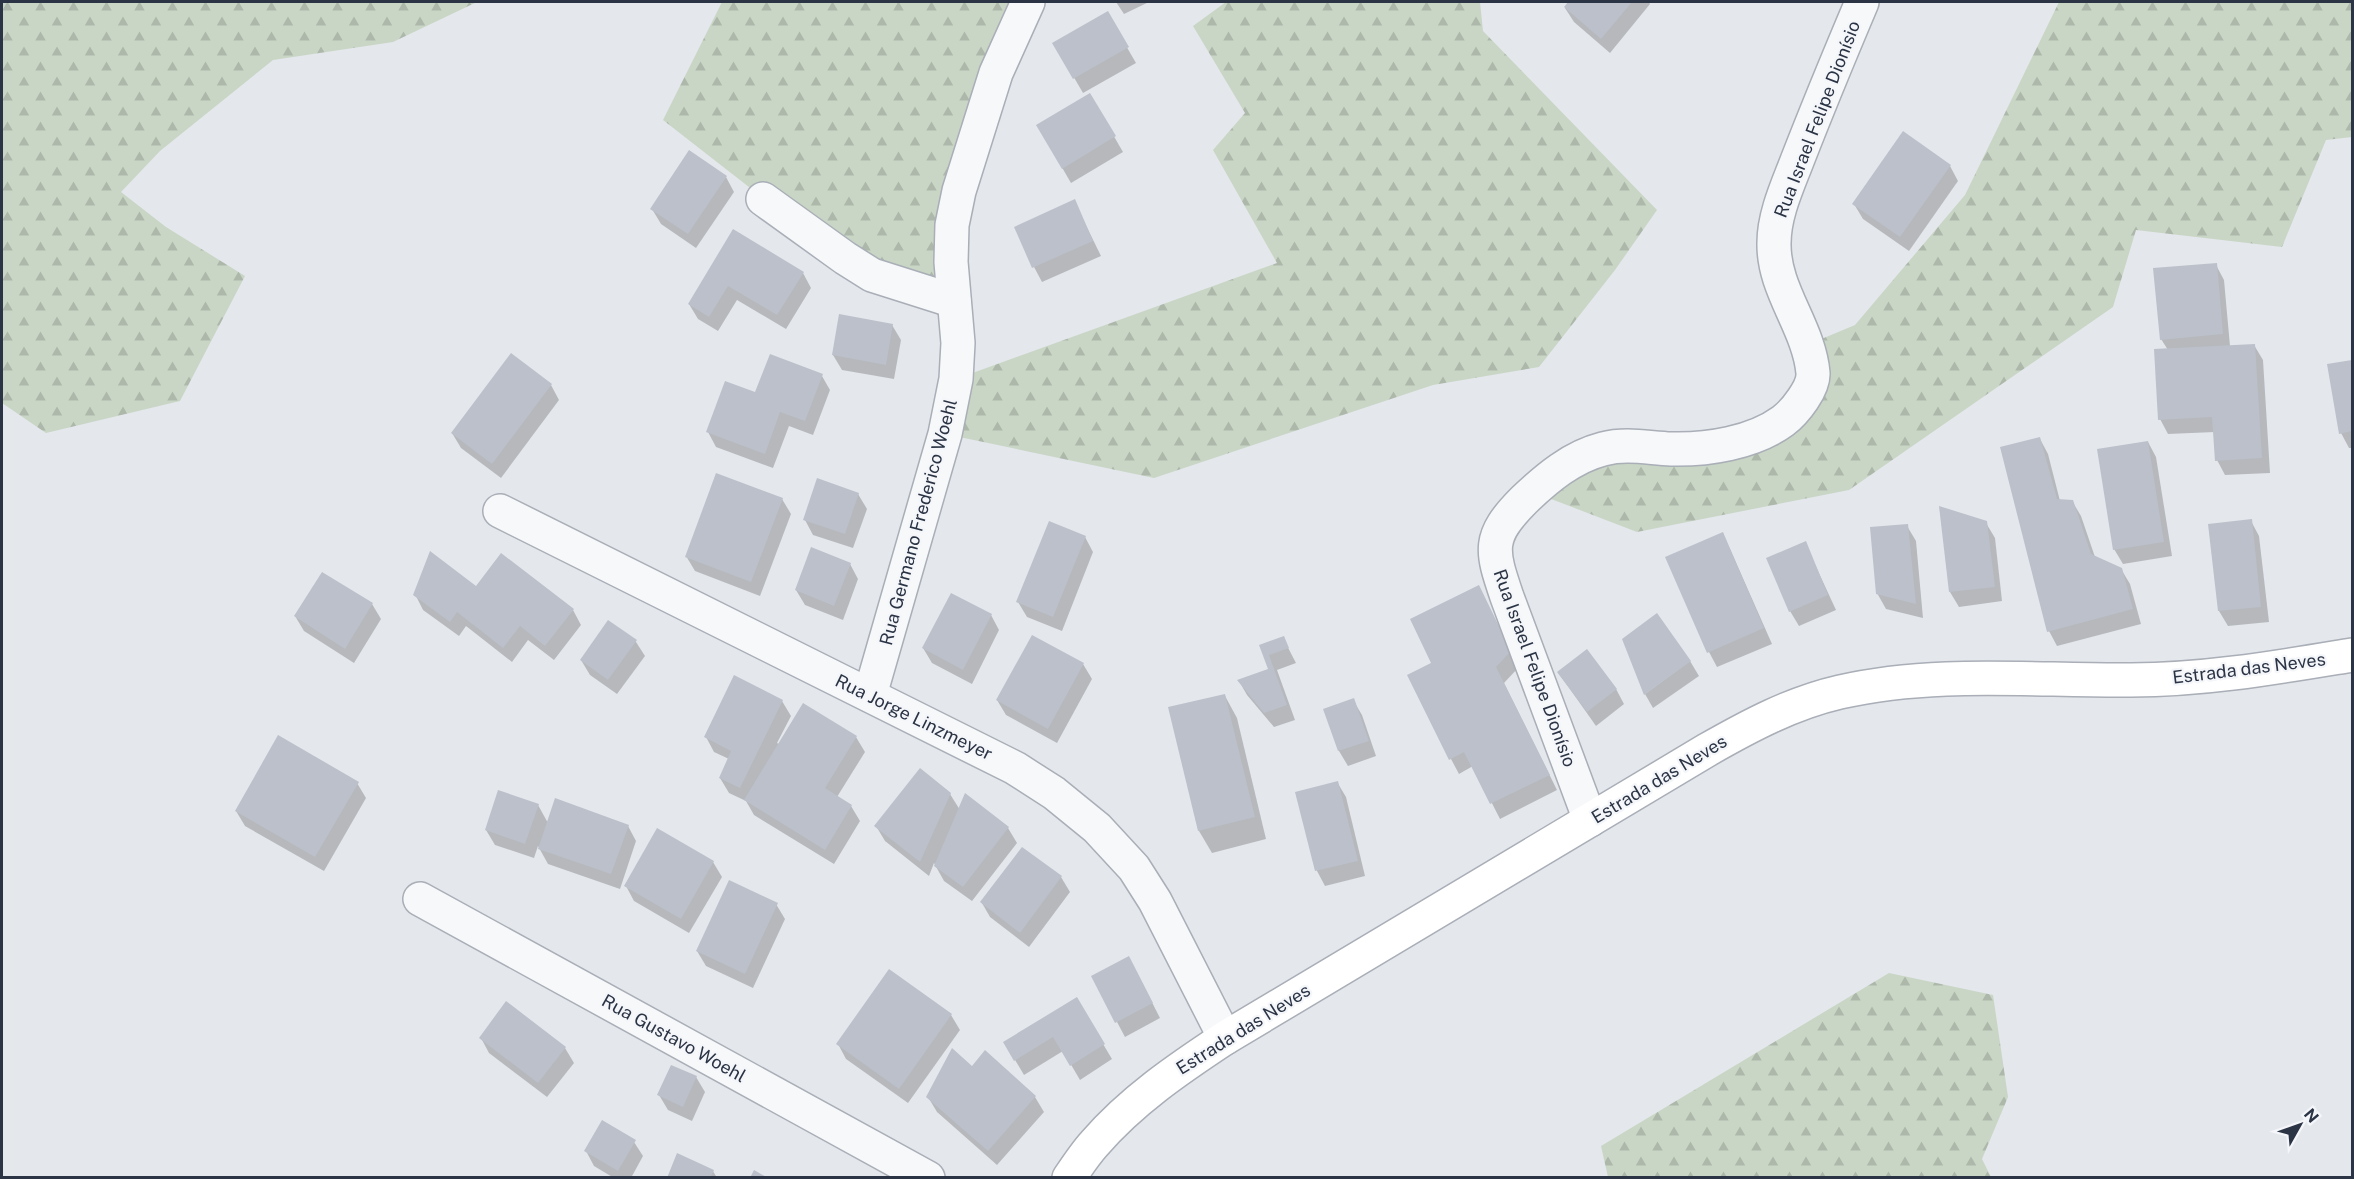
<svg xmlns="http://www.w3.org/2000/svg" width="2354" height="1179" font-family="'Public Sans',sans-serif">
<defs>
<pattern id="forest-firs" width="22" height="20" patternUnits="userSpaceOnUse" patternTransform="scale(1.5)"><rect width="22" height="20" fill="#c9d6c5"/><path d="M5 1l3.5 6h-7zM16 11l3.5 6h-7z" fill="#adb8ab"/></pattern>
</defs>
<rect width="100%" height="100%" fill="#e4e7ec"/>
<g fill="url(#forest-firs)">
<path d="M2 2H477L393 42 273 60 160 151 121 192 166 227 245 276 180 401 46 433 2 403Z"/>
<path d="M722 2H1028L996 73 954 301 777 209 663 120Z"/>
<path d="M1226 2H1480L1483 31 1657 210 1615 270 1539 367 1433 385 1154 478 945 434 956 379 1277 263 1213 150 1245 113 1193 26Z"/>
<path d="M2059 2H2352V137L2326 140 2282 247 2136 230 2113 307 1849 490 1637 532 1533 492 1553 474 1783 421 1807 345 1855 325 1965 195Z"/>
<path d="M1889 973 1993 995 2008 1097 1982 1159 1991 1177H1608L1601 1146Z"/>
</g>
<g fill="#0003">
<path d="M1116 2H1149L1124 14Z"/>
<path d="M1570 2H1649L1650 4 1610 53 1574 22 1565 8Z"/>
<path d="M1107 13 1136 63 1083 93 1054 43Z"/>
<path d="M1090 95 1123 152 1071 183 1038 126Z"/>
<path d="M1950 166 1958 181 1909 251 1863 219 1854 204Z"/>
<path d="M726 177 734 192 696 248 661 224 652 209Z"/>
<path d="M1074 201 1101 256 1042 282 1034 267Z"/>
<path d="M734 231 803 273 811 288 786 329 737 300 718 331 698 319 689 304Z"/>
<path d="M2216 265 2224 280 2230 346 2254 345 2263 360 2270 473 2225 475 2217 460 2215 432 2168 434 2160 419 2168 350 2161 339Z"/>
<path d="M892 325 901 340 894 379 842 370 833 355Z"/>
<path d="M2352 361V448H2349L2341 433 2329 365Z"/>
<path d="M822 376 830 390 813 435 789 426 773 468 716 447 708 432 756 394Z"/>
<path d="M551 385 559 400 501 478 461 448 452 433Z"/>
<path d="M2040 439 2048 454 2060 501H2072L2081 516 2095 557 2121 569 2130 584 2141 624 2057 646 2049 631Z"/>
<path d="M2148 442 2156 457 2172 556 2123 564 2114 549Z"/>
<path d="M858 494 867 509 853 548 813 535 805 520Z"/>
<path d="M782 499 791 514 760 596 695 571 686 556Z"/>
<path d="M2251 521 2259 536 2269 622 2228 626 2219 611Z"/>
<path d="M1986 523 1995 538 2002 601 1959 607 1950 592Z"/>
<path d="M1907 526 1916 541 1923 618 1886 609 1877 593Z"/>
<path d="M1722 534 1730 549 1772 644 1717 667 1709 652 1667 557Z"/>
<path d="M1085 537 1093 552 1062 631 1027 617 1018 602Z"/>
<path d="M1805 543 1836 610 1799 626 1790 611Z"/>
<path d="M850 564 858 579 843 620 805 605 796 590Z"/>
<path d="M477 588 573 610 581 625 554 660 528 640 512 662 466 626 459 636 423 610 415 594Z"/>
<path d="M1486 602 1519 667 1504 683 1557 790 1500 819 1473 766 1459 774 1451 759 1433 663Z"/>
<path d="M372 604 381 619 354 663 304 631 295 616Z"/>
<path d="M991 615 999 630 972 684 932 663 923 648Z"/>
<path d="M609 622 636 642 645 656 617 694 590 675 581 660Z"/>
<path d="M1283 638 1296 663 1277 670 1295 720 1274 727 1247 695 1239 681 1270 670 1261 646Z"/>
<path d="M1690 661 1699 676 1653 708 1645 694Z"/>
<path d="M1083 664 1092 679 1057 743 1006 715 997 700Z"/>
<path d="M1558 672 1616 689 1624 704 1596 726Z"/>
<path d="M1225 696 1237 718 1266 839 1212 853 1199 831Z"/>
<path d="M1353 700 1362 715 1376 756 1348 766 1339 751 1325 710Z"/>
<path d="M782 701 791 716 777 743 779 744 803 705 856 737 865 752 837 797 851 806 860 821 834 864 754 815 746 801 729 793 720 778 729 759 714 752 706 737Z"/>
<path d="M1337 782 1346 797 1365 876 1325 886 1317 871 1297 793Z"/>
<path d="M357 783 366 798 324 871 245 826 236 811Z"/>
<path d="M950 794 960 810 1008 828 1017 843 972 901 944 881 934 863 929 876 885 841 876 826Z"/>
<path d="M538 805 548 823 628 826 636 841 620 889 548 864 538 846 534 858 495 845 486 830Z"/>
<path d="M1022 849 1061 877 1070 892 1029 947 990 917 982 903Z"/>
<path d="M713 862 722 877 689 933 634 901 626 886Z"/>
<path d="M776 904 785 919 753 988 706 966 697 951Z"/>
<path d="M1137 973 1160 1018 1125 1037 1117 1022Z"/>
<path d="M1076 999 1112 1059 1080 1080 1063 1051 1024 1075 1005 1043Z"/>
<path d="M951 1015 960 1030 908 1103 846 1059 838 1044Z"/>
<path d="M481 1038 565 1048 574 1063 547 1097 489 1053Z"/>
<path d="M985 1052 1035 1097 1044 1112 997 1165 937 1112 928 1097 972 1068Z"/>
<path d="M696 1077 705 1092 692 1121 668 1110 659 1095Z"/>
<path d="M634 1142 643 1156 631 1178H614L594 1166 586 1151Z"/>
<path d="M713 1171 717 1178H668Z"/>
</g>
<g fill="#bbc0ca">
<path d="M1568 2H1632L1601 39 1564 7Z"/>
<path d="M1108 11 1129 47 1073 79 1052 43Z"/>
<path d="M1090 93 1116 136 1062 169 1036 125Z"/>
<path d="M1903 131 1951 165 1900 237 1852 204Z"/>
<path d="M689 150 727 176 688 234 650 209Z"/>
<path d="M1075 199 1093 241 1032 268 1014 227Z"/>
<path d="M733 229 804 272 777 315 728 286 709 317 688 304Z"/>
<path d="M2217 263 2223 334 2160 340 2153 268Z"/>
<path d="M839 314 893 324 886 365 832 355Z"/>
<path d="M2255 344 2262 458 2215 461 2212 417 2158 420 2154 349Z"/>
<path d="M511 353 552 384 492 464 451 433Z"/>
<path d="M770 354 823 374 805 421 780 412 765 454 706 432 725 381 755 392Z"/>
<path d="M2352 360V431L2339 434 2327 364Z"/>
<path d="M2040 437 2057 499 2073 500 2091 554 2122 568 2133 609 2047 632 2000 447Z"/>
<path d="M2148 441 2164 542 2113 550 2097 449Z"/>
<path d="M716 473 783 498 751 582 685 557Z"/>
<path d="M817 478 859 493 845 534 803 520Z"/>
<path d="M1939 506 1987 521 1995 587 1949 592Z"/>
<path d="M2252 519 2261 607 2218 611 2208 524Z"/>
<path d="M1049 521 1086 536 1053 617 1016 602Z"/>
<path d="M1908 524 1916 604 1876 594 1870 527Z"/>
<path d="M1723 532 1764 628 1707 653 1665 557Z"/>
<path d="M1806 541 1828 595 1789 612 1766 558Z"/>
<path d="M811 547 851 563 834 606 795 590Z"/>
<path d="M430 551 476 586 501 553 574 609 545 646 520 626 503 648 457 612 450 622 413 595Z"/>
<path d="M322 572 373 603 345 649 294 616Z"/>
<path d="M1479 585 1511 651 1496 667 1550 775 1490 804 1464 752 1449 760 1407 675 1431 663 1410 619Z"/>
<path d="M951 593 992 614 963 670 922 648Z"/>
<path d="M1657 613 1691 661 1644 695 1622 639Z"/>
<path d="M608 620 637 640 608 680 580 660Z"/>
<path d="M1032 635 1084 663 1048 729 996 700Z"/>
<path d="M1284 636 1289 648 1269 655 1287 705 1264 713 1237 680 1268 669 1259 645Z"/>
<path d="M1587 649 1617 689 1587 712 1557 672Z"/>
<path d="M734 675 783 700 740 788 719 778 731 751 704 737Z"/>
<path d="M1225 694 1255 817 1198 831 1168 707Z"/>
<path d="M1354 698 1369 741 1338 751 1323 709Z"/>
<path d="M803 703 857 736 825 788 852 805 825 850 744 800Z"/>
<path d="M278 735 359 782 315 857 235 811Z"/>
<path d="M920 768 951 793 920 862 874 826Z"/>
<path d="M1338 781 1358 861 1315 871 1295 792Z"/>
<path d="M498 790 539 804 525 844 485 830Z"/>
<path d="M965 793 1009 827 963 887 934 866Z"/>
<path d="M555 798 629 825 611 874 538 849Z"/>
<path d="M657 828 714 861 681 919 624 886Z"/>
<path d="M1022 847 1062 876 1020 933 980 902Z"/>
<path d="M729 880 778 903 745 974 696 951Z"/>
<path d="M1129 956 1153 1003 1115 1023 1091 976Z"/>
<path d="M889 969 952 1014 899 1089 836 1044Z"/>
<path d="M1077 997 1105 1044 1070 1066 1053 1037 1014 1061 1003 1042Z"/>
<path d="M506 1001 566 1047 538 1083 479 1038Z"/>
<path d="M952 1048 972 1066 985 1050 1036 1096 988 1151 926 1097Z"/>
<path d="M671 1065 697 1076 683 1107 657 1095Z"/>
<path d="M602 1120 636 1140 618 1171 584 1151Z"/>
<path d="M677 1153 714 1170 710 1178H667Z"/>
<path d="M754 1170 768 1178H750Z"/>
</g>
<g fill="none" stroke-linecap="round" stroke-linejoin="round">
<g stroke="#a9aeb7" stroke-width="36">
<g id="street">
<path d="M763 199 845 258 872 275 954 301"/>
<path d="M500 511 1015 768 1054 793 1097 828 1134 868 1155 901 1225 1038"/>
<path d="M870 695 945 434 956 379 958 343 951 262 952 225 959 191 996 73 1028 2"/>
<path d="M1590 820 1507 597C1491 550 1487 537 1524 500 1547 478 1572 457 1603 449 1626 443 1648 448 1671 449 1707 450 1753 443 1783 421 1795 412 1814 388 1813 373 1809 327 1773 290 1774 243 1774 215 1787 187 1797 161 1818 107 1840 54 1862 2"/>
<path d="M420 899 928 1178"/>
</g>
</g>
<g stroke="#a9aeb7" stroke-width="36">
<path id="secondary" d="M1069 1178C1077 1166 1085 1154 1094 1144 1131 1101 1178 1069 1225 1038L1707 750C1749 726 1792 703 1840 692 1936 670 2034 681 2131 680 2206 680 2279 667 2352 655"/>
</g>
<use href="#street" stroke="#f7f8fa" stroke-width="33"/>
<use href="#secondary" stroke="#fff" stroke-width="33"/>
</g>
<g text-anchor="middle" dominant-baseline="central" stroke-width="4.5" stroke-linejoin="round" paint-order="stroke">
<g font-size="18" fill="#2b3445" stroke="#f4f6f9">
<text transform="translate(1817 119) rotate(-69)">Rua Israel Felipe Dionísio</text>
<text transform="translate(918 522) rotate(-75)">Rua Germano Frederico Woehl</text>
<text transform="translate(1535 668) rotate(70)">Rua Israel Felipe Dionísio</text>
<text transform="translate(2249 668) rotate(-7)">Estrada das Neves</text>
<text transform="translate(914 717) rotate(26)">Rua Jorge Linzmeyer</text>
<text transform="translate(1659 779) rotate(-31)">Estrada das Neves</text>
<text transform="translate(1243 1029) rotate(-32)">Estrada das Neves</text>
<text transform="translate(674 1038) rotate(29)">Rua Gustavo Woehl</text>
</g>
</g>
<rect width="2354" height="1179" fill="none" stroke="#2b3445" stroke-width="6"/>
<g transform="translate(2300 1125) rotate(50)" stroke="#f4f6f9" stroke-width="4.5" paint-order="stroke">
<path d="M0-4.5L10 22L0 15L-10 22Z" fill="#2b3445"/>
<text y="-9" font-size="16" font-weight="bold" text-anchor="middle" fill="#2b3445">N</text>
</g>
</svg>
